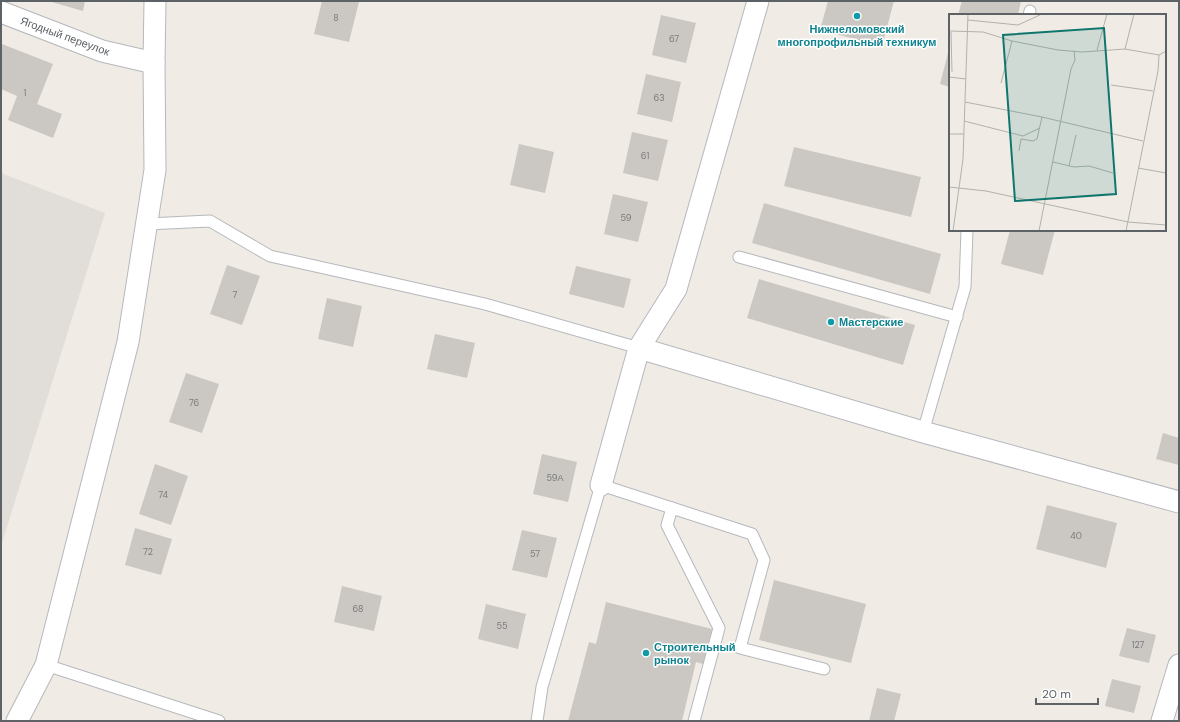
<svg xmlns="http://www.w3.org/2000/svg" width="1180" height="722" font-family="'DM Sans',sans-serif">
<rect width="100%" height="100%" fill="#f0ece5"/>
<path fill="#e1ded9" d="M1 173 105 213 1 546Z"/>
<g fill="#cbc7c2">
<path d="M48 1H85L83 11Z"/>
<path d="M322 1 359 2 349 42 314 34Z"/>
<path d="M828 1H894L882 46 820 30Z"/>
<path d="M962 1H1021L1018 15H958Z"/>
<path d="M661 15 696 23 686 63 652 55Z"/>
<path d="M2 44 53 64 37 104 62 114 53 138 8 120 17 96 1 89V47Z"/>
<path d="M949 49H950V87L940 84Z"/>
<path d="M646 74 681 82 672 122 637 114Z"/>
<path d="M632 132 668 140 658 181 623 173Z"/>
<path d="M519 144 554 152 545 193 510 185Z"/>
<path d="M794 147 921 177 911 217 784 186Z"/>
<path d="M613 194 648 202 638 242 604 234Z"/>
<path d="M764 203 941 254 930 294 752 243Z"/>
<path d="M1010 230H1055L1043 275 1001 264Z"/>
<path d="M227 265 260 276 242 325 210 314Z"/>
<path d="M576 266 631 279 624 308 569 294Z"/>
<path d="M759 279 915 325 903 365 747 318Z"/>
<path d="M327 298 362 306 353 347 318 339Z"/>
<path d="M435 334 475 343 467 378 427 369Z"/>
<path d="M186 373 219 384 202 433 169 422Z"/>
<path d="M1163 433 1179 438V465L1156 459Z"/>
<path d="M542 454 577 462 568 502 533 494Z"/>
<path d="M155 464 188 476 171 525 139 514Z"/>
<path d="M1047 505 1117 523 1106 568 1036 549Z"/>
<path d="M135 528 172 539 161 575 125 565Z"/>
<path d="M522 530 557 538 547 578 512 570Z"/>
<path d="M774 580 866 604 851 663 759 640Z"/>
<path d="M342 586 382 596 374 631 334 622Z"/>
<path d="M606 602 712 629 703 664 696 662 682 721H568L589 642 596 644Z"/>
<path d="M486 604 526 614 518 649 478 639Z"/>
<path d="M1127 628 1156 635 1149 663 1119 656Z"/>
<path d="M1112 679 1141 686 1134 713 1105 706Z"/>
<path d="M877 688 901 694 894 721H869Z"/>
</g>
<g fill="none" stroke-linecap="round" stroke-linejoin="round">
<g stroke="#b5b8bc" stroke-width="13">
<g id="service">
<path d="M1029 15 1030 11"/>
<path d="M147 224 210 221 270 256 485 304 639 348"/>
<path d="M739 257 957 317"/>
<path d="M923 432 965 287 967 230"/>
<path d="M672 508 667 525 719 628 694 721"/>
<path d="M46 665 219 721"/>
<path d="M537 721 542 687 601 485 752 534 764 560 740 648 824 669"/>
</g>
</g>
<g stroke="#b5b8bc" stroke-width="23">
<g id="minor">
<path d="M1 12 102 51 154 63"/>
<path d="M639 348 923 432 1179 502"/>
<path d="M601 485 639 348 676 289 758 1"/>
<path d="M17 721 46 665 128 342 155 170 154 63 155 1"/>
<path d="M1162 721 1179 665"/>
</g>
</g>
<use href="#service" stroke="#fff" stroke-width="11"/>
<use href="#minor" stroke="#fff" stroke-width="21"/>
</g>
<g fill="#0f9aa8" stroke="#fff" stroke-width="1.5">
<circle cx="857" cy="16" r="4"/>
<circle cx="831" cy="322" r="4"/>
<circle cx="646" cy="653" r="4"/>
</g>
<g text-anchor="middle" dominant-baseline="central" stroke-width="3" stroke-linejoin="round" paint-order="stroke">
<g font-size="9" fill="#787b7d">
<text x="336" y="18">8</text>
<text x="674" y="39">67</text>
<text x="25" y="93">1</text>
<text x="659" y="98">63</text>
<text x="645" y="156">61</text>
<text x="626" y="218">59</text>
<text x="235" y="295">7</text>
<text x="194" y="403">76</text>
<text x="555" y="478">59А</text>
<text x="163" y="495">74</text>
<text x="1076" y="536">40</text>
<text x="148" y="552">72</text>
<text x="535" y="554">57</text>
<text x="358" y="609">68</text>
<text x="502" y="626">55</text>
<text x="1138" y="645">127</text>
</g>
<g font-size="11" font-weight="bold" fill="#0d838f" stroke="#fff" text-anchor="start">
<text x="857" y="29" text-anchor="middle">Нижнеломовский<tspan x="857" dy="13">многопрофильный техникум</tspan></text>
<text x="839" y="322">Мастерские</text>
<text x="654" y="647">Строительный<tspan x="654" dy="13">рынок</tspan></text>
</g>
<g font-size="11" fill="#5d6266" stroke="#fff">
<text transform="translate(65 36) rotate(20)">Ягодный переулок</text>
</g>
</g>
<g transform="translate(949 14)">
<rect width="217" height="217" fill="#f0ece5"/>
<path fill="none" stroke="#b1b1ae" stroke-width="1" d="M19 6 69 11 93 0M0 17 34 18 63 27 109 36 133 38 176 35 210 41 217 37M2 18 3 58M176 35 185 0M148 36 158 0M0 63 17 65M52 69 63 27M162 71 204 77M16 88 93 103 88 125 84 127 72 125 70 137M93 103 194 127M15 107 74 122 91 114M0 120H15M104 148 125 153 140 152 164 159M120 152 127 121M189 154 217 159M0 173 37 177 179 208 217 211M4 217 14 145 19 0M90 217 122 55 126 46 125 37M177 217 209 57 210 41"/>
<path fill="#0f766e" fill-opacity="0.15" stroke="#0f766e" stroke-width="2" d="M155 14 167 180 66 187 54 21Z"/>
<rect width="217" height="217" fill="none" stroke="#5d6266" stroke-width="2"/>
</g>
<rect width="1180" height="722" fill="none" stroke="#5d6266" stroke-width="4"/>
<path d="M1036 698v6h62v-6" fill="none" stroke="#5d6266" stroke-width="2"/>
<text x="1042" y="698" font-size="12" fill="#5d6266" stroke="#ffffff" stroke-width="3" paint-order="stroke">20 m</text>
</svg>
